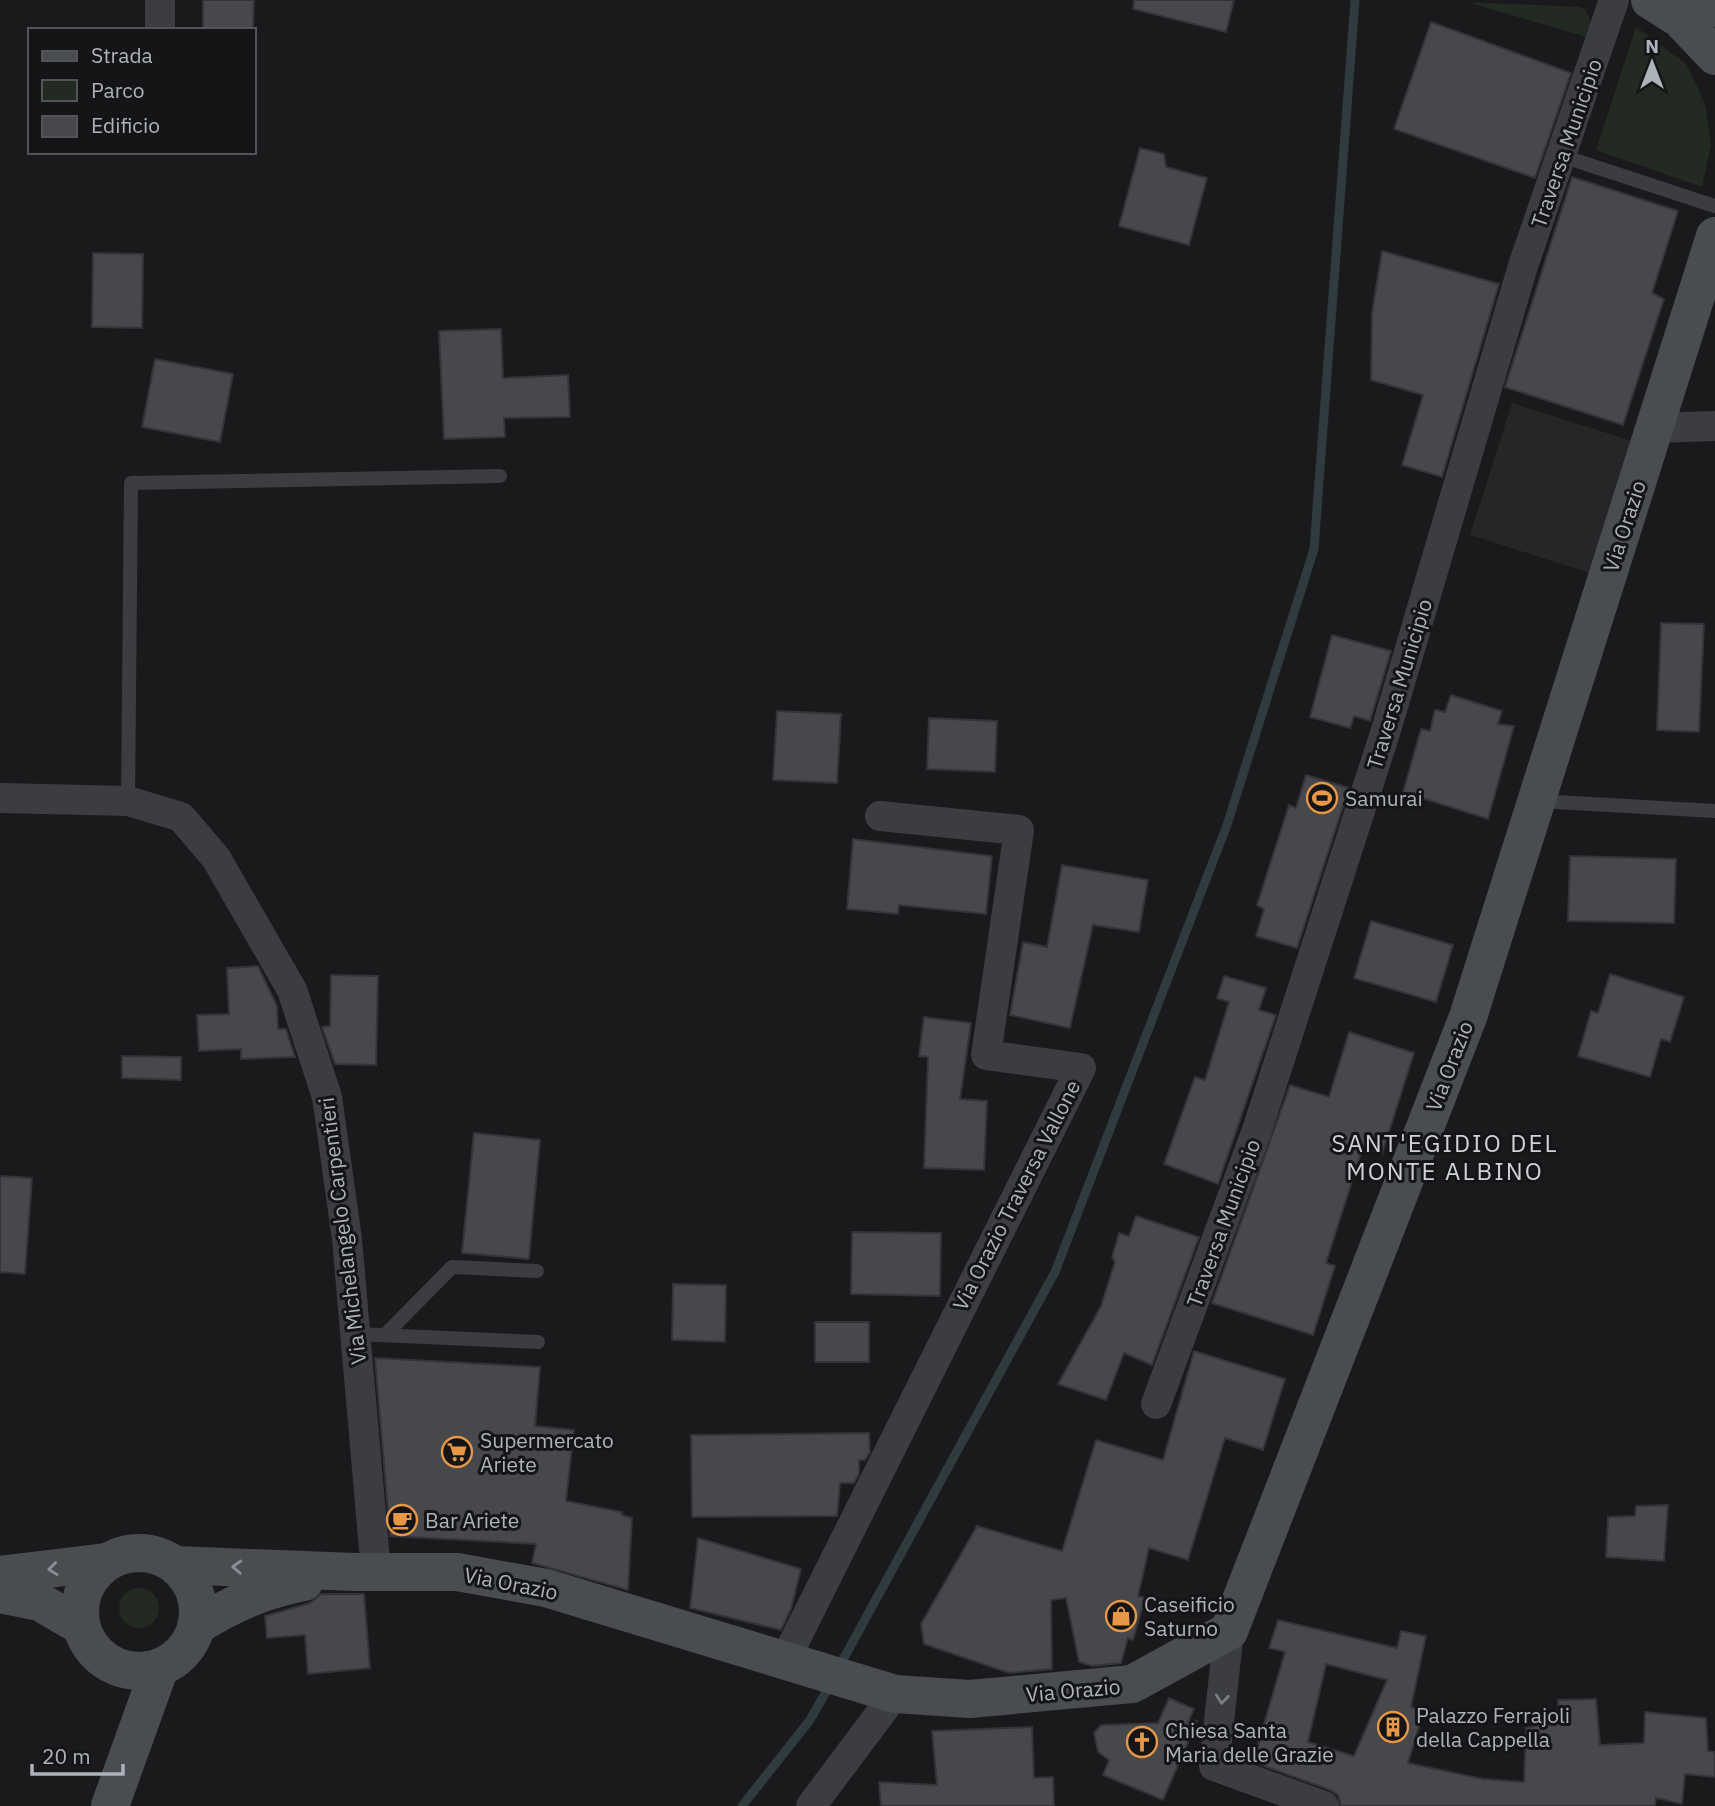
<svg xmlns="http://www.w3.org/2000/svg" width="1715" height="1806" font-family="'IBM Plex Sans',sans-serif">
<rect width="100%" height="100%" fill="#1a1a1c"/>
<path fill="#262629" d="M1512 403 1632 441 1590 573 1470 535Z"/>
<g fill="#222a22">
<path d="M1467 2 1579 7 1585 9 1591 21 1587 37Z"/>
<path d="M1636 27 1686 64 1698 88 1706 108 1711 144 1702 187 1596 150Z"/>
<circle cx="139" cy="1608" r="20"/>
</g>
<g fill="none" stroke-linecap="round" stroke-linejoin="round">
<g stroke="#303b3f" stroke-width="9">
<path d="M839 1667 1055 1272 1227 825 1314 549 1355 0"/>
<path d="M742 1806 810 1720 831 1683"/>
</g>
</g>
<g fill="#47484c" stroke="#343438" stroke-width="2" fill-rule="evenodd">
<path d="M203 0H254L253 30H203Z"/>
<path d="M1134 0H1234L1226 32 1133 9Z"/>
<path d="M1431 22 1571 73 1535 178 1394 129Z"/>
<path d="M1140 148 1164 154 1166 167 1207 178 1189 245 1119 226Z"/>
<path d="M1572 177 1678 211 1652 293 1664 299 1623 425 1505 387Z"/>
<path d="M1382 251 1499 284 1442 477 1402 465 1423 395 1371 380 1372 313Z"/>
<path d="M93 253 143 254 142 328 92 327Z"/>
<path d="M501 329 503 378 568 375 570 417 504 418 505 437 444 439 439 331Z"/>
<path d="M155 359 233 374 220 442 142 427Z"/>
<path d="M1661 623 1704 624 1699 732 1657 730Z"/>
<path d="M1332 635 1391 651 1370 721 1354 716 1350 728 1310 717Z"/>
<path d="M1451 695 1502 711 1498 724 1514 726 1488 819 1403 792 1421 729 1430 731 1435 710 1445 712Z"/>
<path d="M777 711 841 714 837 783 773 780Z"/>
<path d="M929 718 997 721 995 772 927 769Z"/>
<path d="M1306 775 1349 788 1297 948 1256 936 1264 909 1257 905 1289 805 1296 808Z"/>
<path d="M853 839 992 856 986 914 899 905 898 914 847 909Z"/>
<path d="M1570 856 1676 859 1674 923 1568 921Z"/>
<path d="M1062 865 1148 880 1139 932 1093 925 1070 1028 1010 1015 1023 942 1047 947Z"/>
<path d="M1371 921 1453 945 1436 1002 1354 978Z"/>
<path d="M258 966 277 1006 278 1029H286L295 1057 241 1059V1049L199 1051 197 1015 229 1014 227 968Z"/>
<path d="M1610 974 1684 997 1670 1042 1661 1039 1650 1077 1578 1056 1591 1011 1598 1013Z"/>
<path d="M331 975 378 976 376 1065 335 1064 322 1027 330 1026Z"/>
<path d="M1224 976 1266 988 1259 1010 1276 1015 1218 1184 1164 1164 1195 1077 1205 1080 1229 1002 1217 998Z"/>
<path d="M924 1017 971 1023 960 1099 987 1101 984 1170 924 1168 928 1057 919 1056Z"/>
<path d="M1349 1032 1414 1053 1382 1154 1363 1147 1326 1263 1335 1266 1313 1335 1212 1303 1290 1085 1329 1097Z"/>
<path d="M122 1056 181 1057V1080L122 1078Z"/>
<path d="M474 1133 540 1140 529 1259 462 1253Z"/>
<path d="M0 1176 32 1178 25 1274 0 1272Z"/>
<path d="M1136 1216 1199 1237 1152 1365 1124 1353 1106 1400 1058 1384 1101 1306 1115 1262 1112 1257 1119 1233 1129 1236Z"/>
<path d="M852 1232 941 1233 940 1296 851 1294Z"/>
<path d="M673 1284 726 1285 725 1342 672 1340Z"/>
<rect x="815" y="1322" width="54" height="40"/>
<path d="M1194 1351 1285 1379 1263 1450 1225 1438 1188 1560 1149 1548 1138 1596 1145 1598 1133 1640 1128 1638 1121 1663 1093 1666 1079 1662 1066 1598 1051 1600 1052 1669 1009 1673 924 1644 921 1624 977 1526 1062 1551 1096 1440 1163 1460Z"/>
<path d="M375 1358 540 1367 535 1426 574 1430 566 1501 622 1512V1515L632 1518 628 1590 532 1563 536 1544 390 1536Z"/>
<path d="M869 1433 870 1452 865 1460H859V1474L854 1483H840L837 1516 692 1517 691 1435Z"/>
<path d="M1668 1505 1664 1561 1606 1557 1608 1517 1635 1516 1636 1506Z"/>
<path d="M698 1538 801 1569 791 1609 781 1630 690 1608Z"/>
<path d="M321 1594H364L370 1668 308 1674 305 1635 267 1638 265 1616 310 1603Z"/>
<path d="M1278 1620 1397 1648 1401 1631 1426 1636 1411 1707 1424 1711 1408 1763 1483 1779 1524 1782 1526 1728 1559 1721 1558 1700 1596 1699 1600 1745 1644 1743 1645 1712 1706 1718 1708 1751 1715 1752V1777L1685 1774 1682 1804 1656 1798 1655 1806H1341L1338 1795 1330 1790 1253 1762 1285 1652 1269 1648ZM1326 1664 1387 1680 1354 1756 1308 1742Z"/>
<path d="M1169 1698 1194 1709 1188 1722 1197 1721 1163 1800 1103 1775 1109 1760 1098 1752 1094 1733 1101 1725 1158 1723Z"/>
<path d="M1032 1727 1034 1778 1053 1777 1054 1806H881L879 1782 937 1785 932 1731Z"/>
</g>
<g fill="none" stroke-linecap="round" stroke-linejoin="round">
<g stroke="#3b3d41" stroke-width="14">
<path d="M1562 156 1715 206"/>
<path d="M128 801 131 483 500 476"/>
<path d="M1538 801 1715 811"/>
<path d="M356 1334 538 1342"/>
<path d="M385 1335 452 1267 537 1271"/>
</g>
<g stroke="#3b3d41" stroke-width="30">
<path d="M160 0V30"/>
<path d="M1654 428 1715 426"/>
<path d="M0 798 128 801 181 817 216 858 292 990 327 1097 347 1239 376 1572"/>
<path d="M1156 1404 1257 1130 1386 730 1523 266 1614 0"/>
<path d="M1229 1631 1214 1766 1324 1806"/>
<path d="M784 1662 1081 1068 986 1055 1019 830 880 816"/>
<path d="M811 1806 895 1694"/>
</g>
<g stroke="#494c50" stroke-width="38">
<path d="M1650 0 1680 19 1715 56"/>
<path d="M1704 0 1715 8"/>
<circle cx="139" cy="1612" r="59"/>
<path d="M176 1565 354 1572H457L546 1588 895 1694 970 1699 1132 1684 1229 1631 1468 1017 1715 236"/>
<path d="M0 1575 106 1562"/>
<path d="M0 1594 40 1602 81 1626"/>
<path d="M196 1626C234 1603 261 1591 304 1582"/>
<path d="M110 1806 160 1667"/>
</g>
</g>
<defs><path id="oneway-chevron" d="M-2-3.5L2.5 0L-2 3.5" fill="none" stroke-width="1.6" stroke-linecap="round" stroke-linejoin="round" transform="scale(1.75)"/></defs>
<g stroke="#8a8f95">
<use href="#oneway-chevron" transform="translate(237 1567) rotate(-178)"/>
<use href="#oneway-chevron" transform="translate(53 1569) rotate(173)"/>
</g>
<use stroke="#7a7e84" href="#oneway-chevron" transform="translate(1222 1699) rotate(96)"/>
<defs>
<g id="stadium-ring" transform="scale(1.575)"><circle r="9.5" fill="#151517" stroke="#e79846" stroke-width="1.5"/><path d="M0-5a6.5 5 0 1 0 0 10a6.5 5 0 1 0 0-10ZM-3.5-1.8h7v3.6h-7Z" fill="#e79846"/></g>
<g id="supermarket-ring" transform="scale(1.575)"><circle r="9.5" fill="#151517" stroke="#e79846" stroke-width="1.5"/><path d="M-6-5.5h2.5l.6 2H6L4.5 2H-2.5L-4.4-4H-6ZM-1.5 3.2a1.3 1.3 0 1 0 .1 0ZM3 3.2a1.3 1.3 0 1 0 .1 0Z" fill="#e79846"/></g>
<g id="cafe-ring" transform="scale(1.575)"><circle r="9.5" fill="#151517" stroke="#e79846" stroke-width="1.5"/><path d="M-5.5-4.5H6V0H3Q3 3.5 0 3.5H-2.5Q-5.5 3.5-5.5 0ZM3-3.2v2h1.7v-2ZM-6 4.5H4V6H-6Z" fill="#e79846"/></g>
<g id="shop-ring" transform="scale(1.575)"><circle r="9.5" fill="#151517" stroke="#e79846" stroke-width="1.5"/><path d="M-5-2.5h2.3a2.7 3.5 0 0 1 5.4 0H5L5.5 6h-11ZM-1.5-2.5h3a1.5 2.3 0 0 0-3 0Z" fill="#e79846"/></g>
<g id="building-ring" transform="scale(1.575)"><circle r="9.5" fill="#151517" stroke="#e79846" stroke-width="1.5"/><path d="M-4-6H4V6H1V3H-1V6H-4ZM-2.5-4.3h1.7v1.8h-1.7ZM.8-4.3h1.7v1.8H.8ZM-2.5-1h1.7V.8h-1.7ZM.8-1h1.7V.8H.8Z" fill="#e79846"/></g>
<g id="church-ring" transform="scale(1.575)"><circle r="9.5" fill="#151517" stroke="#e79846" stroke-width="1.5"/><path d="M-1.2-6h2.4v3.5h3.3v2.4h-3.3V6h-2.4V-.1h-3.3v-2.4h3.3Z" fill="#e79846"/></g>
</defs>
<g fill-rule="evenodd">
<use href="#stadium-ring" x="1322" y="798"/>
<use href="#supermarket-ring" x="457" y="1452"/>
<use href="#cafe-ring" x="402" y="1520"/>
<use href="#shop-ring" x="1121" y="1616"/>
<use href="#building-ring" x="1393" y="1727"/>
<use href="#church-ring" x="1142" y="1742"/>
</g>
<g text-anchor="middle" dominant-baseline="central" stroke-width="6" stroke-linejoin="round" paint-order="stroke">
<g font-size="21" fill="#adb3ba" stroke="#151517">
<text transform="translate(1566 143) rotate(-71)">Traversa Municipio</text>
<text transform="translate(1624 526) rotate(-72)">Via Orazio</text>
<text transform="translate(1399 684) rotate(-73)">Traversa Municipio</text>
<text transform="translate(1449 1066) rotate(-69)">Via Orazio</text>
<text transform="translate(1016 1195) rotate(-63)">Via Orazio Traversa Vallone</text>
<text transform="translate(1223 1223) rotate(-70)">Traversa Municipio</text>
<text transform="translate(342 1231) rotate(-97)">Via Michelangelo Carpentieri</text>
<text transform="translate(511 1583) rotate(11)">Via Orazio</text>
<text transform="translate(1073 1690) rotate(-5)">Via Orazio</text>
</g>
<g font-size="21" fill="#adb3ba" stroke="#151517" text-anchor="start">
<text x="1345" y="798">Samurai</text>
<text x="480" y="1440">Supermercato<tspan x="480" dy="24">Ariete</tspan></text>
<text x="425" y="1520">Bar Ariete</text>
<text x="1144" y="1604">Caseificio<tspan x="1144" dy="24">Saturno</tspan></text>
<text x="1416" y="1715">Palazzo Ferrajoli<tspan x="1416" dy="24">della Cappella</tspan></text>
<text x="1165" y="1730">Chiesa Santa<tspan x="1165" dy="24">Maria delle Grazie</tspan></text>
</g>
<g font-size="24" letter-spacing="2" fill="#ced2d7" stroke="#151517">
<text x="1445" y="1143">SANT'EGIDIO DEL<tspan x="1445" dy="28">MONTE ALBINO</tspan></text>
</g>
</g>
<rect x="28" y="28" width="228" height="126" fill="#151517" stroke="#525458" stroke-width="2"/>
<rect x="42" y="51" width="35" height="10" fill="#494c50" stroke="#525458" stroke-width="2"/>
<text x="91" y="63" font-size="21" fill="#adb3ba">Strada</text>
<rect x="42" y="80" width="35" height="21" fill="#222a22" stroke="#525458" stroke-width="2"/>
<text x="91" y="98" font-size="21" fill="#adb3ba">Parco</text>
<rect x="42" y="116" width="35" height="21" fill="#47484c" stroke="#525458" stroke-width="2"/>
<text x="91" y="133" font-size="21" fill="#adb3ba">Edificio</text>
<g transform="translate(1652 63)" stroke="#151517" stroke-width="5" paint-order="stroke">
<path d="M0-5L12 26L0 18L-12 26Z" fill="#adb3ba"/>
<text y="-10" font-size="19" font-weight="bold" text-anchor="middle" fill="#adb3ba">N</text>
</g>
<path d="M32 1764v10h91v-10" fill="none" stroke="#adb3ba" stroke-width="3.5"/>
<text x="42" y="1764" font-size="21" fill="#adb3ba" stroke="#151517" stroke-width="5" paint-order="stroke">20 m</text>
</svg>
